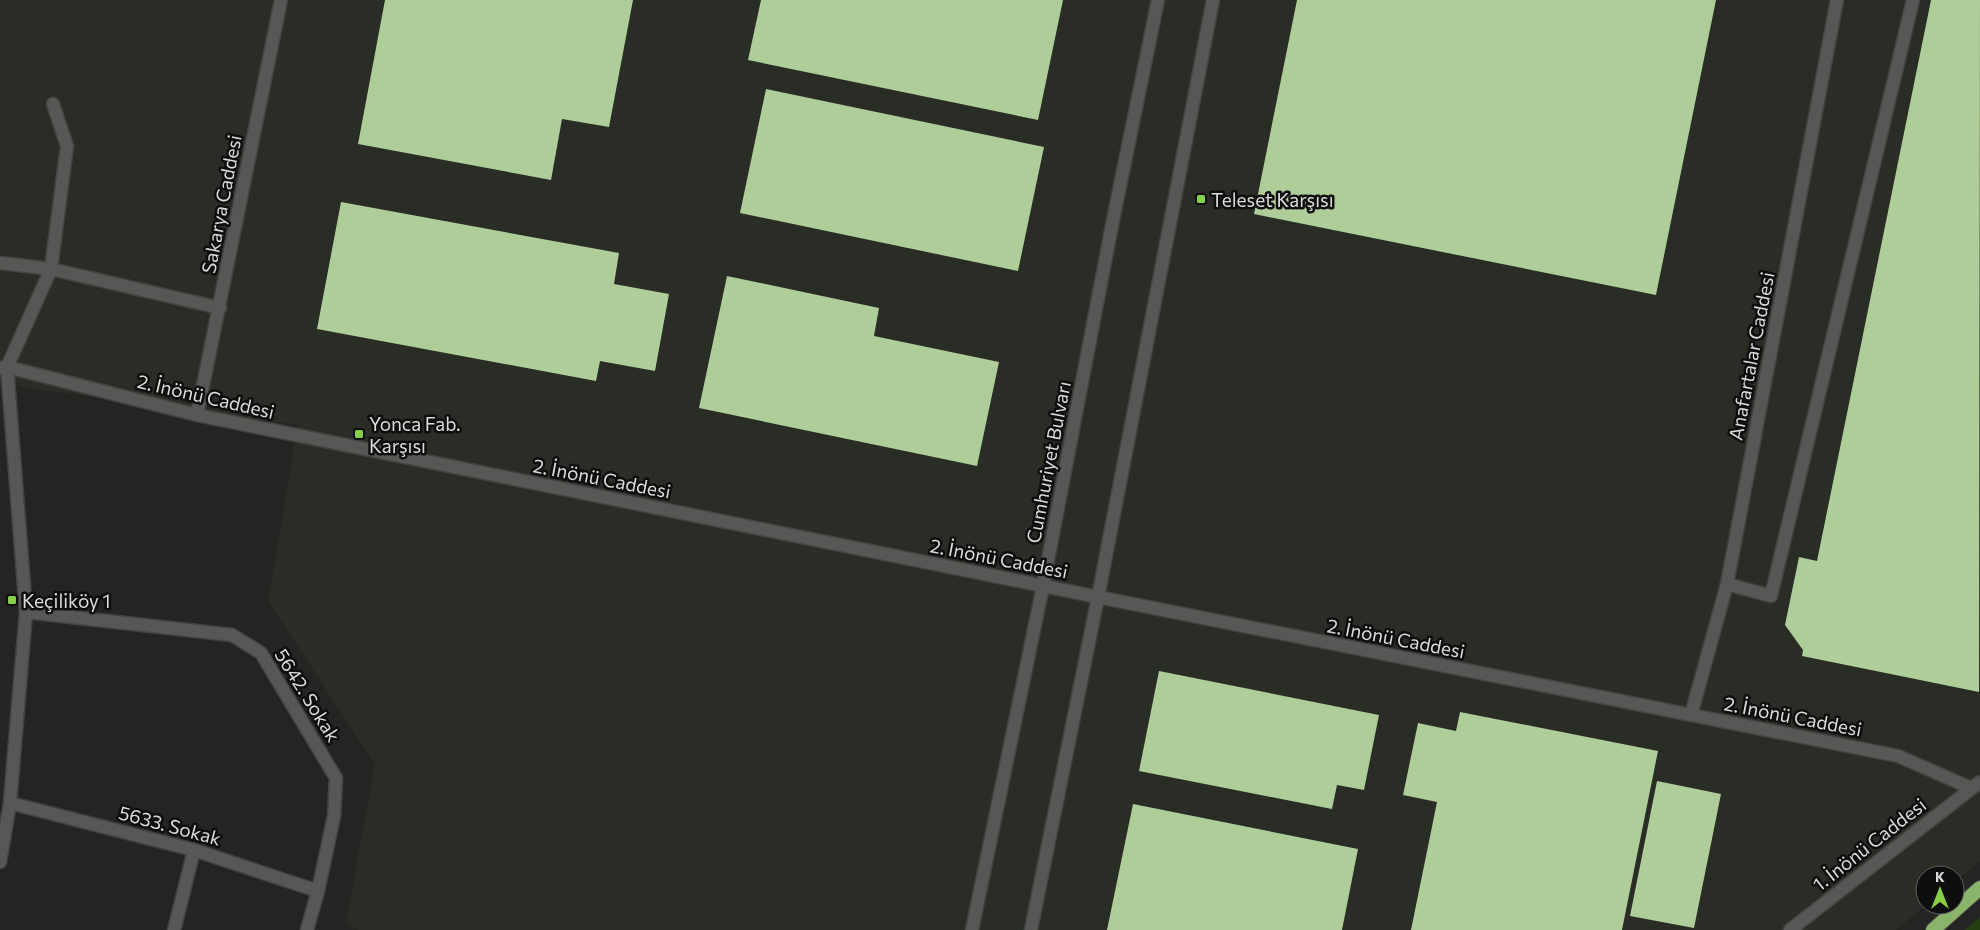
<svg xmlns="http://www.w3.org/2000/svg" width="1980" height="930" font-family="Commissioner,sans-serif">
<rect width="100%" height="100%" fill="#242523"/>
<path fill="#292d26" d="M0 0H1980V861L1955 881V875H1925V905H1926L1896 930H359L346 924 375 764 268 601 298 425 0 384Z"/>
<path fill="#273e15" d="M1980 917V930H1965Z"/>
<g fill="#aecd98">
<path d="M385 0H633L609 127 562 119 551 180 358 144Z"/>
<path d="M761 0H1063L1038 120 748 60Z"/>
<path d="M1297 0H1716L1656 295 1254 214Z"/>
<path d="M1931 0H1980L1979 692 1802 656 1803 650 1785 625 1799 557 1817 561Z"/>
<path d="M766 89 1044 147 1018 271 740 213Z"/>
<path d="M341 202 619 253 614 284 669 294 655 371 600 361 596 381 317 329Z"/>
<path d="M727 276 879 308 874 336 999 362 977 466 699 408Z"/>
<path d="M1159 671 1379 715 1364 790 1337 785 1332 809 1139 771Z"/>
<path d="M1460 712 1658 751 1622 930H1411L1437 802 1403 795 1418 723 1456 731Z"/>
<path d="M1657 781 1721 794 1694 928 1630 916Z"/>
<path d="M1133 804 1358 849 1342 930H1107Z"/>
</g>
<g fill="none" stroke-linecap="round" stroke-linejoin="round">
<g stroke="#434442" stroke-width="15">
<path id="service" d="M1727 584 1771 596 1913 0"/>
</g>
<g stroke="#434442" stroke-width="15">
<g id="minor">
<path d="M0 263 51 269 220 308"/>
<path d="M26 612 232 635 261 653 336 778 334 816 318 891 307 930"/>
<path d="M10 803 194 850 318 891"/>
<path d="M0 862 10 803 26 612 7 367 51 269 67 146 53 104"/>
<path d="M174 930 194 850"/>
</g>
</g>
<g stroke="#434442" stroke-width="15">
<g id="tertiary">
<path d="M0 368 7 367 197 415 1098 597 1898 756 1971 788"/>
<path d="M197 415 281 0"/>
<path d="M1691 715 1727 584 1837 0"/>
<path d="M1790 930 1980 782"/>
</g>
</g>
<g stroke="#434442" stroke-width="15">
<g id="secondary">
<path d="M972 930 1043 586 1113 220 1158 0"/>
<path d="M1031 930 1098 597 1213 0"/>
</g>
</g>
<g stroke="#434442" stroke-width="16">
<path id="trunk" d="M1933 930 1980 888"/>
</g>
<use href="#service" stroke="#565855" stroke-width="12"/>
<use href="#minor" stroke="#565855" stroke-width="12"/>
<use href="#tertiary" stroke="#565855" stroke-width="12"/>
<use href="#secondary" stroke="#565855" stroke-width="12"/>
<use href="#trunk" stroke="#89b469" stroke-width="14"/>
</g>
<g fill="#88cf49" stroke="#0d0e0d" stroke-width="2">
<rect x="1196" y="194" width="10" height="10" rx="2.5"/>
<rect x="354" y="429" width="10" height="10" rx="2.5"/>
<rect x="7" y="595" width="10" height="10" rx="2.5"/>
</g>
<g text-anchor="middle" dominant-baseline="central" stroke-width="5" stroke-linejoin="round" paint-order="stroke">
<g font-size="19" fill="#dbdcda" stroke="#0d0e0d" text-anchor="start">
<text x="1211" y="199">Teleset Karşısı</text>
<text x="369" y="423">Yonca Fab.<tspan x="369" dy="22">Karşısı</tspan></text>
<text x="22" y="600">Keçiliköy 1</text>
</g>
<g font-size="19" fill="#dbdcda" stroke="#0d0e0d">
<text transform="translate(221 204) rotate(-79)">Sakarya Caddesi</text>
<text transform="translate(1751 356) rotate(-79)">Anafartalar Caddesi</text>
<text transform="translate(206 396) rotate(13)">2. İnönü Caddesi</text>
<text transform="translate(1048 462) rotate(-79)">Cumhuriyet Bulvarı</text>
<text transform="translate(602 478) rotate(11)">2. İnönü Caddesi</text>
<text transform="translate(999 558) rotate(11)">2. İnönü Caddesi</text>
<text transform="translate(1396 638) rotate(11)">2. İnönü Caddesi</text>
<text transform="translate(308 695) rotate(58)">5642. Sokak</text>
<text transform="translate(1793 716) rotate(11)">2. İnönü Caddesi</text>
<text transform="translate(170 825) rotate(15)">5633. Sokak</text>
<text transform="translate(1869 844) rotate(-38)">1. İnönü Caddesi</text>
</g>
</g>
<g transform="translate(1940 890)"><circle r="24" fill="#0d0e0d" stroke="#5f605f"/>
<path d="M0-4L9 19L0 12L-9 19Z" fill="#88cf49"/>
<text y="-8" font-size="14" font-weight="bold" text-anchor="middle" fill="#dbdcda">K</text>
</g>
</svg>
